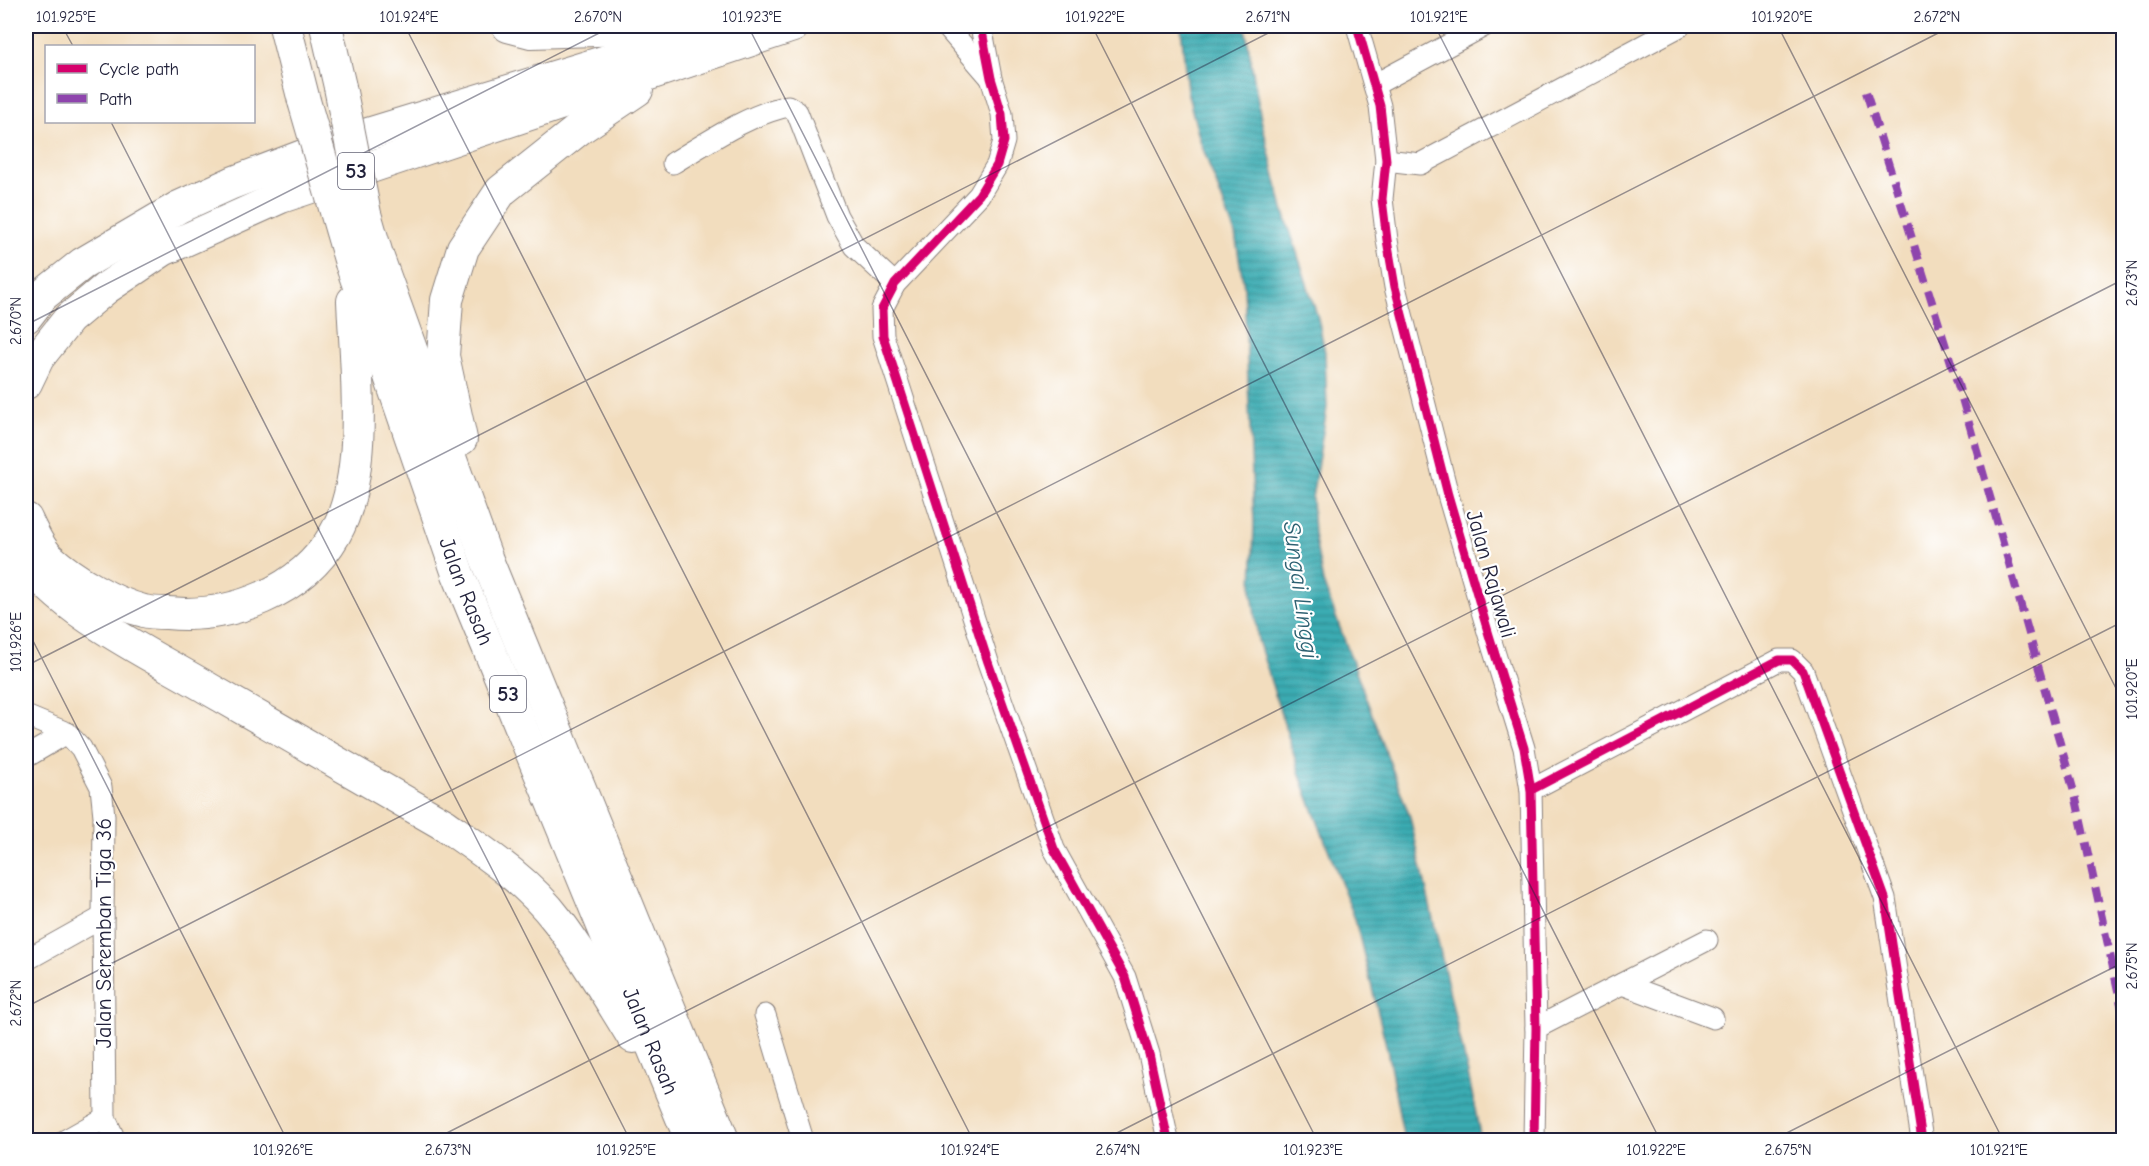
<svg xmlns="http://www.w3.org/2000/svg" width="2149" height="1166" font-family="'Comic Neue',sans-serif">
<defs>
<pattern id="water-rules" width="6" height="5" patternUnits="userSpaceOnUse" patternTransform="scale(1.5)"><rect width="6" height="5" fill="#3aacb2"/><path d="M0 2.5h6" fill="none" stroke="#308c92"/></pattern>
</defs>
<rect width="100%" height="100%" fill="#fff"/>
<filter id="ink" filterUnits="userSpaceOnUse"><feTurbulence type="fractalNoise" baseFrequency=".0167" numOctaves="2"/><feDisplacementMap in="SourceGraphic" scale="12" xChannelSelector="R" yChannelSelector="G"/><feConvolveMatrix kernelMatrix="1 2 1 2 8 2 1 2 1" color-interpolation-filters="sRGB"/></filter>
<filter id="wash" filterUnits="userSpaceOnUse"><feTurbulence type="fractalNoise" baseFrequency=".008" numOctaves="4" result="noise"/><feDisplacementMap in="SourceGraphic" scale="24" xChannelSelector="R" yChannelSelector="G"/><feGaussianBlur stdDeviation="1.35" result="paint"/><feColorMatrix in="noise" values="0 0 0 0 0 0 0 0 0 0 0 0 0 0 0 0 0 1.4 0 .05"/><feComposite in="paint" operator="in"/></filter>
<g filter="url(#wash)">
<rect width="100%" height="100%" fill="#f2ddbe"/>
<path fill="url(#water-rules)" stroke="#2e6776" stroke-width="1.5" d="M1181 26H1245L1261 119 1283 209 1318 318 1325 352 1327 408 1312 498 1314 534 1323 582 1410 817 1470 1083 1481 1140H1404L1387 1049 1355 919 1302 781 1258 640 1252 592 1254 523 1244 287 1235 234 1200 141 1187 91Z"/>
</g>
<g filter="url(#ink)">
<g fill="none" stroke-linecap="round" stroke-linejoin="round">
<g stroke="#8a807c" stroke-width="23">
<g id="minor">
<path d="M946 26 990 77"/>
<path d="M981 26 991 78 1002 114 1004 141 997 165 979 195 895 284 882 309 883 336 988 662 1054 849 1125 977 1149 1054 1168 1140"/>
<path d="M1357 26 1380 106 1386 160 1382 199 1387 240 1395 287 1448 495 1489 635 1524 748 1531 790 1536 1028 1534 1140"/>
<path d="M1374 85 1484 26"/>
<path d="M1386 160 1420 164 1680 26"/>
<path d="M673 163C708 142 747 115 788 106L797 112 837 216 854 246 895 284"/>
<path d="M26 716 67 733 81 748 101 787 104 816 103 917 105 1118 115 1140"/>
<path d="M26 757 67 733"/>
<path d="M1531 790 1779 660H1792L1803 671 1885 898 1922 1140"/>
<path d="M26 960 103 917"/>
<path d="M1622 984 1713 1018"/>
<path d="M765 1015 803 1140"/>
<path d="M1536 1028 1707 940"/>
<path d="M66 1140 105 1118"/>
</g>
</g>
<g stroke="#8a807c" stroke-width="34">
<g id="highway">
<path d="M285 26 304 101"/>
<path d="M326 26 340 87"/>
<path d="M508 26 531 32 628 29 659 26"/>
<path d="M377 255 487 560 723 1140"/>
<path id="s1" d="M351 263 458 574 691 1140"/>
<path d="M26 317 43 295 82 264 179 207 232 183 332 145 721 26"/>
<path d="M26 383 38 358 69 319 106 288 163 250 281 197 793 26"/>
<path d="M461 439 443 356 447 300 463 248 501 191 579 129 637 90"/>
<path d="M26 519C32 532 39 548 49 558 72 579 114 604 144 611 151 613 160 613 167 613 231 619 302 592 335 534 369 475 356 368 353 301"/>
<path d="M26 559C62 613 152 655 209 689 288 734 367 780 445 825 485 853 528 881 558 921 585 957 609 998 633 1037"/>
</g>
</g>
<use href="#minor" stroke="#fff" stroke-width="21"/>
<use href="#highway" stroke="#fff" stroke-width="32"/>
<g stroke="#8a807c" stroke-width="34" stroke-linecap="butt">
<g id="highway-bridge">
<path d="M340 87 365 214 377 255"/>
<path d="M304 101 351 263"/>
</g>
</g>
<use href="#highway-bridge" stroke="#fff" stroke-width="32"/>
<path stroke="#8e44ad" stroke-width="8" stroke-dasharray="15 8" stroke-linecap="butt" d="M1866 92 1959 388 2076 799 2124 1018"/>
<g stroke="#fff" stroke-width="13">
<g id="cycleway">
<path d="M981 26 991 78 1002 114 1004 141 997 165 979 195 895 284 882 309 883 336 988 662 1054 849 1125 977 1149 1054 1168 1140"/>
<path d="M1357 26 1380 106 1386 160 1382 199 1387 240 1395 287 1448 495 1489 635 1524 748 1531 790 1536 1028 1534 1140"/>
<path d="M1531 790 1779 660H1792L1803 671 1885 898 1922 1140"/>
</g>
</g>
<use href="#cycleway" stroke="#d6006c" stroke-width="9"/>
</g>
</g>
<path fill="none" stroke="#22223b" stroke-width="1.5" stroke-opacity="0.45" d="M62 26 73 46M405 26 973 1140M748 26 1317 1140M1092 26 1660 1140M1435 26 2003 1140M1778 26 2124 704M2121 26 2124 30M111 122 630 1140M26 325 613 26M26 627 287 1140M26 666 1282 26M26 1007 1952 26M433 1140 2124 279M1103 1140 2124 621M1773 1140 2124 962"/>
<g text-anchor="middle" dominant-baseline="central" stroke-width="4.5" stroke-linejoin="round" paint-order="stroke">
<g fill="#fff" stroke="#646476" stroke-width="1.5">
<rect x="338" y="153" width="36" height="36" rx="4.5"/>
<rect x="490" y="676" width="36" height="36" rx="4.5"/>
</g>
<g font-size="21" font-weight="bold" fill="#22223b">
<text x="356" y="171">53</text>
<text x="508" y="694">53</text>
</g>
<g font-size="22" fill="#22223b" stroke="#fff">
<text transform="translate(1491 574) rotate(74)">Jalan Rajawali</text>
<text stroke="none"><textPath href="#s1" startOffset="348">Jalan Rasah</textPath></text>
<text transform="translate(104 933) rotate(-90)">Jalan Seremban Tiga 36</text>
<text stroke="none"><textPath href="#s1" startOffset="834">Jalan Rasah</textPath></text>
</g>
<g font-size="24" font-style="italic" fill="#2d6071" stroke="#fff">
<text transform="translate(1301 590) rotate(82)">Sungai Linggi</text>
</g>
</g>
<rect width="2149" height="1166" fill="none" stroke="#fff" stroke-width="66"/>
<rect x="45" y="45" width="210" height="78" fill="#ffffff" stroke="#a7a7b1" stroke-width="1.5"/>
<rect x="57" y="64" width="30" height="9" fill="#d6006c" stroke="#a7a7b1" stroke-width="1.5"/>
<text x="99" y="75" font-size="18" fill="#22223b">Cycle path</text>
<rect x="57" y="94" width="30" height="9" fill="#8e44ad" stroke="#a7a7b1" stroke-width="1.5"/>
<text x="99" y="105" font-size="18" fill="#22223b">Path</text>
<rect x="33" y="33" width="2083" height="1100" fill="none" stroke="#22223b" stroke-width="2"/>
<g font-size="15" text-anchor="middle" fill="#22223b">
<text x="66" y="22">101.925°E</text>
<text x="409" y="22">101.924°E</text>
<text x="598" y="22">2.670°N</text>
<text x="752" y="22">101.923°E</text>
<text x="1095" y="22">101.922°E</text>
<text x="1268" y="22">2.671°N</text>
<text x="1439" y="22">101.921°E</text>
<text x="1782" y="22">101.920°E</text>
<text x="1937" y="22">2.672°N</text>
<text transform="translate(2132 283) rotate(-90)" y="5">2.673°N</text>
<text transform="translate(16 321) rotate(-90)" y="5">2.670°N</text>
<text transform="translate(16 642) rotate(-90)" y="5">101.926°E</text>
<text transform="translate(2132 689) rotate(-90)" y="5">101.920°E</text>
<text transform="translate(2132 966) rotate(-90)" y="5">2.675°N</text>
<text transform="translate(16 1003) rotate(-90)" y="5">2.672°N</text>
<text x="283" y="1155">101.926°E</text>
<text x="448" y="1155">2.673°N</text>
<text x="626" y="1155">101.925°E</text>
<text x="970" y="1155">101.924°E</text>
<text x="1118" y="1155">2.674°N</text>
<text x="1313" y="1155">101.923°E</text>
<text x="1656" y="1155">101.922°E</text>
<text x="1788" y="1155">2.675°N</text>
<text x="1999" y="1155">101.921°E</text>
</g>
</svg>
